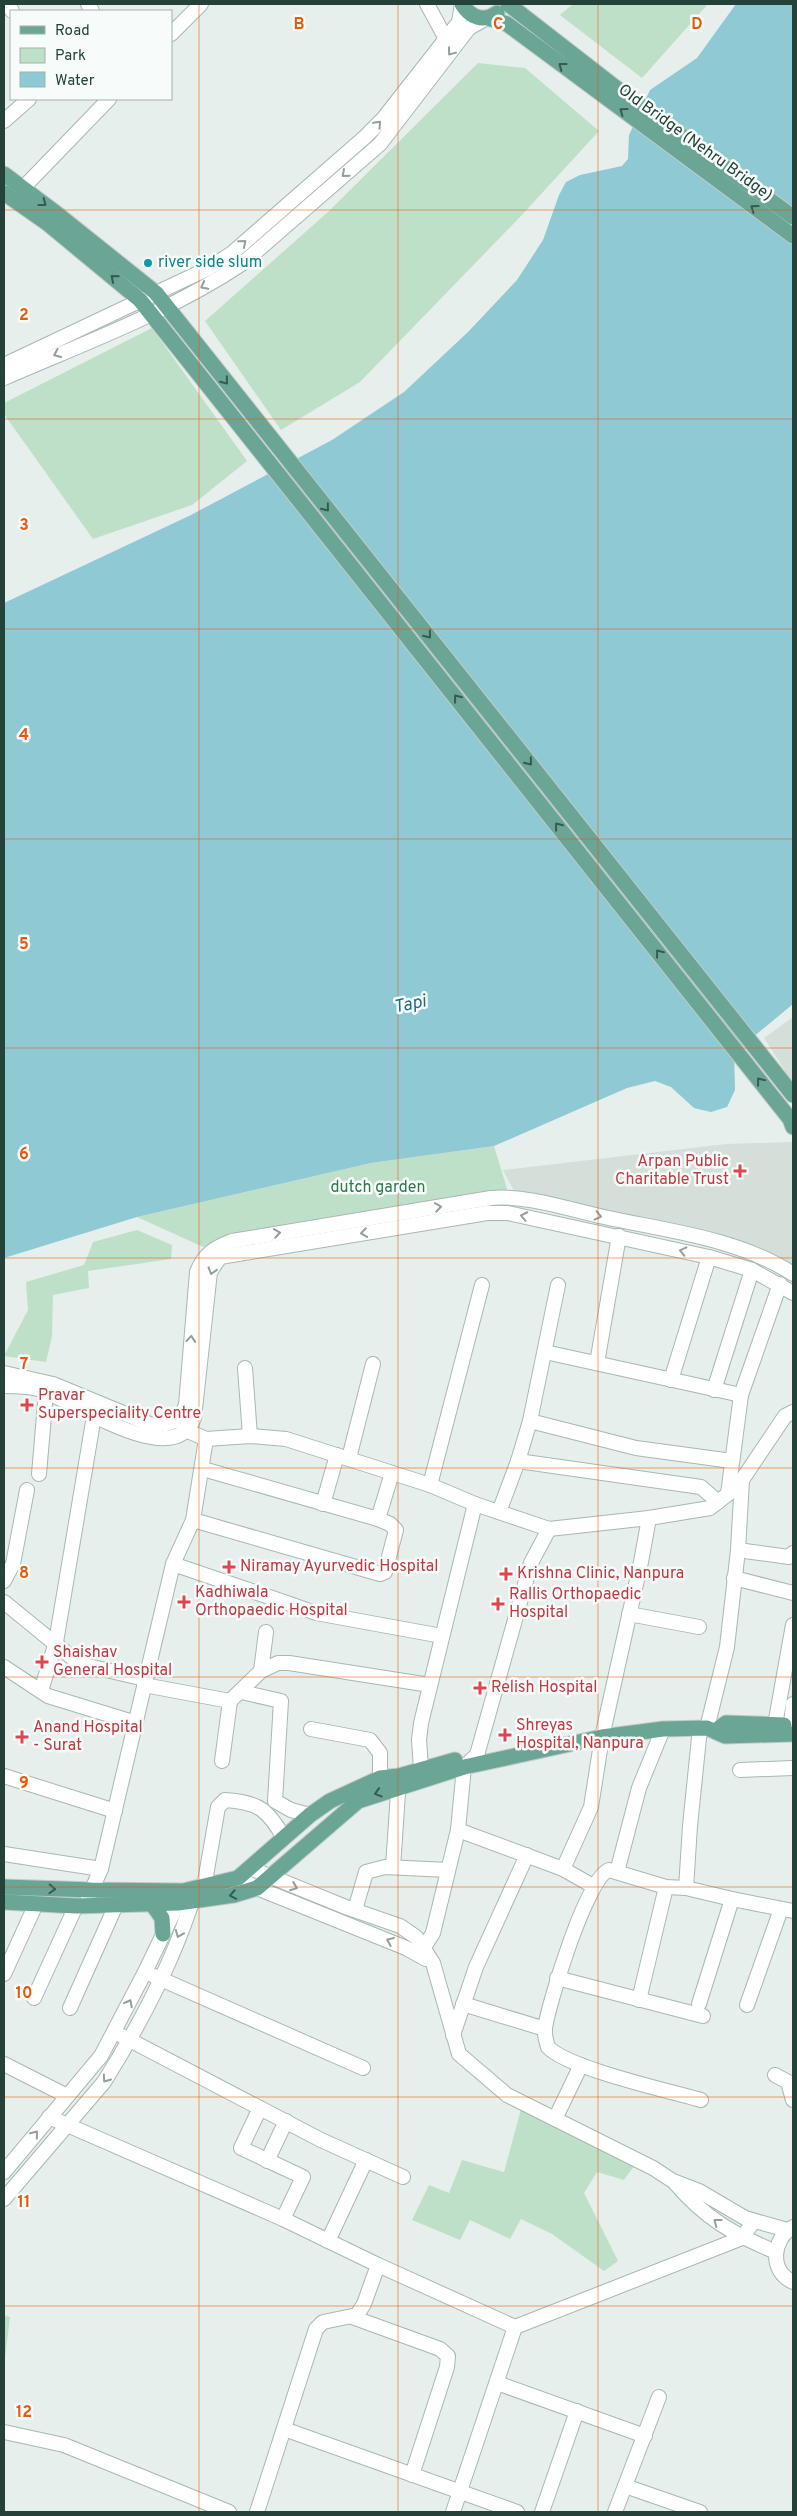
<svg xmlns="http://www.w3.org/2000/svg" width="797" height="2516" font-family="Overpass,sans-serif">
<rect width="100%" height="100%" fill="#e6efeb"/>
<g fill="#d4dfda">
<path d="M793 1017V1083L764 1038Z"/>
<path d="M793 1142V1268L515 1193 503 1170 726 1144Z"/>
</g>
<g fill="#bfe0c8">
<path d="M573 4H708L642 78 560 15Z"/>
<path d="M478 63 525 68 599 131 520 217 360 382 281 430 205 321 328 212Z"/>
<path d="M152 328 247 461 192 505 93 539 4 414V403Z"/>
<path d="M494 1146 508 1192 203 1247 137 1217 371 1163Z"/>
<path d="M137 1230 172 1245 171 1259 88 1271 89 1288 53 1295 52 1336 46 1362 4 1356 28 1310 26 1282 84 1265 93 1242Z"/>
<path d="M521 2109 634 2166 624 2180 597 2172 584 2193 618 2261 604 2271 552 2234 521 2219 510 2239 470 2220 460 2240 412 2220 429 2185 449 2193 462 2160 504 2172Z"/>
<path d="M4 2315 10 2317 4 2366Z"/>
</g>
<path fill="#8ec9d4" d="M736 4H793V1004L734 1053 735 1090 727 1107 711 1112 694 1108 671 1087 655 1081 627 1088 494 1146 371 1163 137 1217 4 1258V603L191 515 332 440 404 392 468 332 517 280 543 240 559 195 566 182 580 175 622 166 628 159 629 135 650 90 697 58Z"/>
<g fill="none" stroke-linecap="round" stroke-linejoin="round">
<g stroke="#a8b8b2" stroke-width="16">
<g id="minor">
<path d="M8 4 12 11"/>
<path d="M88 4 92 11"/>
<path d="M427 4 446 39"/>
<path d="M171 34 201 4"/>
<path d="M4 121 29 99"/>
<path d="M23 188 109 99"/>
<path d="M4 365 207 269 231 254 365 137 383 119 459 22 462 4"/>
<path d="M4 378C84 343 170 312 243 263L380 144 469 28 485 19"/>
<path d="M545 1352 741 1395"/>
<path d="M597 1363 619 1236"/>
<path d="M245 1368 250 1436"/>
<path d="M4 1373 53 1384 152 1425C170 1425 179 1423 186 1405L197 1272C204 1254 214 1248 232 1241L491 1198C528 1195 567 1209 604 1217 667 1231 738 1238 793 1274"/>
<path d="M671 1380 709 1257"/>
<path d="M4 1386C15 1386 27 1386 38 1389 72 1399 173 1473 194 1418L210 1272 220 1257 487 1213H508L709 1257 752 1270 793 1293"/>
<path d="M714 1390 752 1270"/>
<path d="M530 1421 636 1448 732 1461"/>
<path d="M182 1424 188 1431 206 1439 250 1436 286 1439 430 1485 475 1504 549 1529 649 1518 710 1508 728 1494 742 1480 785 1416 793 1412"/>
<path d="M349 1458 373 1364"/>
<path d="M518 1461 701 1487 718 1502"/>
<path d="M39 1474 46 1392"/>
<path d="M430 1485 482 1285"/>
<path d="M728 1494 741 1395 780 1284"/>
<path d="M323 1504 337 1455"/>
<path d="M499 1512 518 1461 530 1421 558 1285"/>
<path d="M378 1519 392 1473"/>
<path d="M193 1520 380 1574 385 1572 396 1530 390 1524 378 1519 203 1469"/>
<path d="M738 1550 789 1557 793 1553"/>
<path d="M173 1564 316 1613 442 1636"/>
<path d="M734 1578 793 1593"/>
<path d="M4 1581 13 1564 27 1490"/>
<path d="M4 1602 80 1664 145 1679"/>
<path d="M629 1614 699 1627"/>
<path d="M4 1667 48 1696 136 1723"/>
<path d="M261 1671 266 1632"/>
<path d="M144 1685 230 1701"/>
<path d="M41 1691 56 1642 94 1416"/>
<path d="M241 1692 281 1701 275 1801 291 1810 310 1815"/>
<path d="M775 1725 793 1625"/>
<path d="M791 1725 793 1704"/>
<path d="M707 1728 727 1647 738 1550 742 1480"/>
<path d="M311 1729 370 1740 380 1753V1778"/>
<path d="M222 1761 230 1701 261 1671 278 1663H289L430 1685"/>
<path d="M421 1768 419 1740 421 1723 475 1504"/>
<path d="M740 1770 793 1768"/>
<path d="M4 1776 115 1811"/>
<path d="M458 1830 563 1869 593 1886"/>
<path d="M4 1854 101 1869"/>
<path d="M393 1867 399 1778"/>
<path d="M250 1868 348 1908 400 1926 416 1937 433 1963 459 2054 507 2095 653 2168 673 2181 699 2191 745 2218 787 2230"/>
<path d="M563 1869 591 1807 602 1737 641 1562 649 1518"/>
<path d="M617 1872 639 1788 663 1729"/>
<path d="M238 1878 257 1888 406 1948 426 1959"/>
<path d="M204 1887 218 1807 225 1800C259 1802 268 1810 284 1838"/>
<path d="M686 1888 690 1826 700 1728"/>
<path d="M88 1898 101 1869 173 1564 193 1520 206 1439"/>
<path d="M355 1910 366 1872 385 1867 448 1870"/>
<path d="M419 1955 433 1933 458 1830 464 1767 477 1755 531 1563 549 1529"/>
<path d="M4 1974 36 1904"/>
<path d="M154 1976 363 2068"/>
<path d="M557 1978 703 2016"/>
<path d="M34 1998 76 1906"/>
<path d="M639 2000 666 1887"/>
<path d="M463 2004 545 2029"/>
<path d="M699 2004 732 1899 793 1911"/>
<path d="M747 2005 781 1909"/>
<path d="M70 2008 116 1905"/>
<path d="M453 2035 476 1967 527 1855"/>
<path d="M122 2036 321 2140 403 2177"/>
<path d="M4 2064 67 2096"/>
<path d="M775 2075 788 2082 793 2100"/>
<path d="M701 2100C669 2091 567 2068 548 2047 546 2040 544 2035 545 2028 549 2002 587 1877 609 1870L666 1887 686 1888 732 1899"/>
<path d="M260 2108 241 2148 303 2177 283 2219"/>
<path d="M49 2117 283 2219 378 2265 515 2327"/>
<path d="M555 2119 581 2065"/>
<path d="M267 2161 286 2121"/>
<path d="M4 2172 101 2056 145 1972 182 1895"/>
<path d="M675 2183C706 2219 733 2234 776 2252"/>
<path d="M4 2199 104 2082C141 2023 175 1959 195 1892"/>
<path d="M793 2227C772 2239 769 2271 793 2282"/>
<path d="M328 2241 366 2160"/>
<path d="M352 2317 440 2349 448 2356 447 2367 412 2475"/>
<path d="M497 2383 645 2436"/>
<path d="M284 2429 517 2512"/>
<path d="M4 2432 64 2445 229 2512"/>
<path d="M625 2486 700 2512"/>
<path d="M257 2512 316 2329 323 2322 357 2315 364 2304 378 2265"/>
<path d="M453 2512 515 2327 742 2238 754 2221"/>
<path d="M542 2512 577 2411"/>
<path d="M615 2512 659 2397"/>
</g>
</g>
<g stroke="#c2cac8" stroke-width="17">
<g id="major">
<path d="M462 4C470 17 483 23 497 13"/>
<path d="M508 4 611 84 793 217"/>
<path d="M488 18 507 24 793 236"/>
<path d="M4 174 56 213 156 293 793 1095"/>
<path d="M4 193 47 223 140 300 790 1119 793 1127"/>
<path d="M715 1731 726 1723 784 1725"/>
<path d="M4 1887 91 1890 183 1891 238 1878 310 1815 330 1801 380 1778 399 1776 455 1760"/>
<path d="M4 1902 76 1906 178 1903 234 1895 257 1888 358 1801 464 1767 602 1737 663 1729 707 1728 725 1736 793 1734"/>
<path d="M152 1904 162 1918 163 1934"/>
</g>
</g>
<use href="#minor" stroke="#fff" stroke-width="14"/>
<use href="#major" stroke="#6aa596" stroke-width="15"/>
</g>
<defs><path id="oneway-chevron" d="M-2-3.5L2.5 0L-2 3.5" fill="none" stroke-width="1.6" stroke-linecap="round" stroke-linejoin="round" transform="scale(1.25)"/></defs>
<g stroke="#92a09c">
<use href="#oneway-chevron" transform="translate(451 52) rotate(127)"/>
<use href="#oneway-chevron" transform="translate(378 124) rotate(-47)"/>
<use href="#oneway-chevron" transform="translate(345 174) rotate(139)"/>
<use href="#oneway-chevron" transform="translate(243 243) rotate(-41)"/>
<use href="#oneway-chevron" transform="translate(204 286) rotate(153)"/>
<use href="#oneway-chevron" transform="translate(57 354) rotate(156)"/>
<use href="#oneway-chevron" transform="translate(438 1207) rotate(-9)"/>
<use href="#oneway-chevron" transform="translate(524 1216) rotate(-168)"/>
<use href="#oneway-chevron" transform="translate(598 1216) rotate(13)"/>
<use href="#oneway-chevron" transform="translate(277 1233) rotate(-9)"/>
<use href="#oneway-chevron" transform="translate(364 1233) rotate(171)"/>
<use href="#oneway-chevron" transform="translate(683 1251) rotate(-167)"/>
<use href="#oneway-chevron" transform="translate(212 1271) rotate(107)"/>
<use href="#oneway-chevron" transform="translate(191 1339) rotate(-85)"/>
<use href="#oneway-chevron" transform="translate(294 1887) rotate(21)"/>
<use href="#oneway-chevron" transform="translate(179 1934) rotate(112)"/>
<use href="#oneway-chevron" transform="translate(390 1941) rotate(-158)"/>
<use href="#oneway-chevron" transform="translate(129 2003) rotate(-62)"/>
<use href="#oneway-chevron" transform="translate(106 2079) rotate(125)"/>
<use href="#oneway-chevron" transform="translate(35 2134) rotate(-51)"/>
<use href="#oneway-chevron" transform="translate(717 2222) rotate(-142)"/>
</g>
<g stroke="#365b51">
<use href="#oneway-chevron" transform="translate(562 66) rotate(-143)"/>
<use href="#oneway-chevron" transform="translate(623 111) rotate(-144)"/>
<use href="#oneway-chevron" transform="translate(43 203) rotate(37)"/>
<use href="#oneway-chevron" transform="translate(754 208) rotate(-144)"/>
<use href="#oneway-chevron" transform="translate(114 278) rotate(-140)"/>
<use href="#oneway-chevron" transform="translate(225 381) rotate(51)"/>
<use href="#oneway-chevron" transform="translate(326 508) rotate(51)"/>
<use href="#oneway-chevron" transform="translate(428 635) rotate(51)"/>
<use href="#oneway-chevron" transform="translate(457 698) rotate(-128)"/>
<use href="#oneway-chevron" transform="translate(529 762) rotate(51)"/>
<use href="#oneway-chevron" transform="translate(558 826) rotate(-128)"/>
<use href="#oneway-chevron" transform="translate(659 953) rotate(-128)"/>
<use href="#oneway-chevron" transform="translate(760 1081) rotate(-128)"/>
<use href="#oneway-chevron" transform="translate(378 1793) rotate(163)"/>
<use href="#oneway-chevron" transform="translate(52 1889) rotate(2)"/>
<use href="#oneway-chevron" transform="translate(233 1895) rotate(169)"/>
</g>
<path fill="none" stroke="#e8590c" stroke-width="1" stroke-opacity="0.55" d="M199 4V2512M398 4V2512M598 4V2512M4 210H793M4 419H793M4 629H793M4 839H793M4 1048H793M4 1258H793M4 1468H793M4 1677H793M4 1887H793M4 2097H793M4 2306H793"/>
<circle fill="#0f9aa8" stroke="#f7fbf9" stroke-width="2" cx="148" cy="263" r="5"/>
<g fill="#e0444e" stroke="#f7fbf9" stroke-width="2">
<path d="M737.5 1163.5h5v5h5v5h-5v5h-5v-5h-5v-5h5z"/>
<path d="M24.5 1397.5h5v5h5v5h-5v5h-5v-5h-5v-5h5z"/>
<path d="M226.5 1559.5h5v5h5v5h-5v5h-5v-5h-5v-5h5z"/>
<path d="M503.5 1566.5h5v5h5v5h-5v5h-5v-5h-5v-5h5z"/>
<path d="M181.5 1594.5h5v5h5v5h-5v5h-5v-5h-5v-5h5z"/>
<path d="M495.5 1596.5h5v5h5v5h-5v5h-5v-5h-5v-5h5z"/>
<path d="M39.5 1654.5h5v5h5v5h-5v5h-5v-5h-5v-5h5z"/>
<path d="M477.5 1680.5h5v5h5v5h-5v5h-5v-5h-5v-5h5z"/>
<path d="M502.5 1727.5h5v5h5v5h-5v5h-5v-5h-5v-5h5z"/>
<path d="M19.5 1729.5h5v5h5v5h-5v5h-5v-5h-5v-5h5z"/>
</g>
<g text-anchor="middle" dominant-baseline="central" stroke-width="5" stroke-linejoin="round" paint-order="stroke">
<g font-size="16" fill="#24423a" stroke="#f7fbf9">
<text transform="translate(695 143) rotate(36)">Old Bridge (Nehru Bridge)</text>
</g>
<g font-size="16" fill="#0d838f" stroke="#f7fbf9" text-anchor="start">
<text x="158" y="263">river side slum</text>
</g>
<g font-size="16" fill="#be3a42" stroke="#f7fbf9" text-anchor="start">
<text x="729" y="1162" text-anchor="end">Arpan Public<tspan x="729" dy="18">Charitable Trust</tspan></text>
<text x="38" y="1396">Pravar<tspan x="38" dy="18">Superspeciality Centre</tspan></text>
<text x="240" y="1567">Niramay Ayurvedic Hospital</text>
<text x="517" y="1574">Krishna Clinic, Nanpura</text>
<text x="195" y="1593">Kadhiwala<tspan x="195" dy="18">Orthopaedic Hospital</tspan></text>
<text x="509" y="1595">Rallis Orthopaedic<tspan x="509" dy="18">Hospital</tspan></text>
<text x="53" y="1653">Shaishav<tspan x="53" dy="18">General Hospital</tspan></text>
<text x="491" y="1688">Relish Hospital</text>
<text x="516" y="1726">Shreyas<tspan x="516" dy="18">Hospital, Nanpura</tspan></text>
<text x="33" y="1728">Anand Hospital<tspan x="33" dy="18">- Surat</tspan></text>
</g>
<g font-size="16" fill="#2d7a4b" stroke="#f7fbf9">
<text x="378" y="1188">dutch garden</text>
</g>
<g font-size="18" font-style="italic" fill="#1c6f80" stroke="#f7fbf9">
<text transform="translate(410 1005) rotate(-12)">Tapi</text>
</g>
</g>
<g font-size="16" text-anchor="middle" font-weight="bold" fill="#e8590c" stroke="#f7fbf9" stroke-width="5" stroke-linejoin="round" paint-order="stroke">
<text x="299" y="29">B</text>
<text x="498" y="29">C</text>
<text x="697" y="29">D</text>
<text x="24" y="320">2</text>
<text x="24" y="530">3</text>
<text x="24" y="740">4</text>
<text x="24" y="949">5</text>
<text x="24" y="1159">6</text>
<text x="24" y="1369">7</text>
<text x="24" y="1578">8</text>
<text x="24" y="1788">9</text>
<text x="24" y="1998">10</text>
<text x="24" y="2207">11</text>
<text x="24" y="2417">12</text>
</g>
<rect width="797" height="2516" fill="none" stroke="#24423a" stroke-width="10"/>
<rect x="10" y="10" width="162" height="90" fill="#f7fbf9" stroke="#a3b1ad"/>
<rect x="20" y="26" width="25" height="8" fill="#6aa596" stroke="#a3b1ad"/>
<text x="55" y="35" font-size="15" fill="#24423a">Road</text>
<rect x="20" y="48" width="25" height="15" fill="#bfe0c8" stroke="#a3b1ad"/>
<text x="55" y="60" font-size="15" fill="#24423a">Park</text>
<rect x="20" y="72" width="25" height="15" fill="#8ec9d4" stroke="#a3b1ad"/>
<text x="55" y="85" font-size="15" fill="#24423a">Water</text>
</svg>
